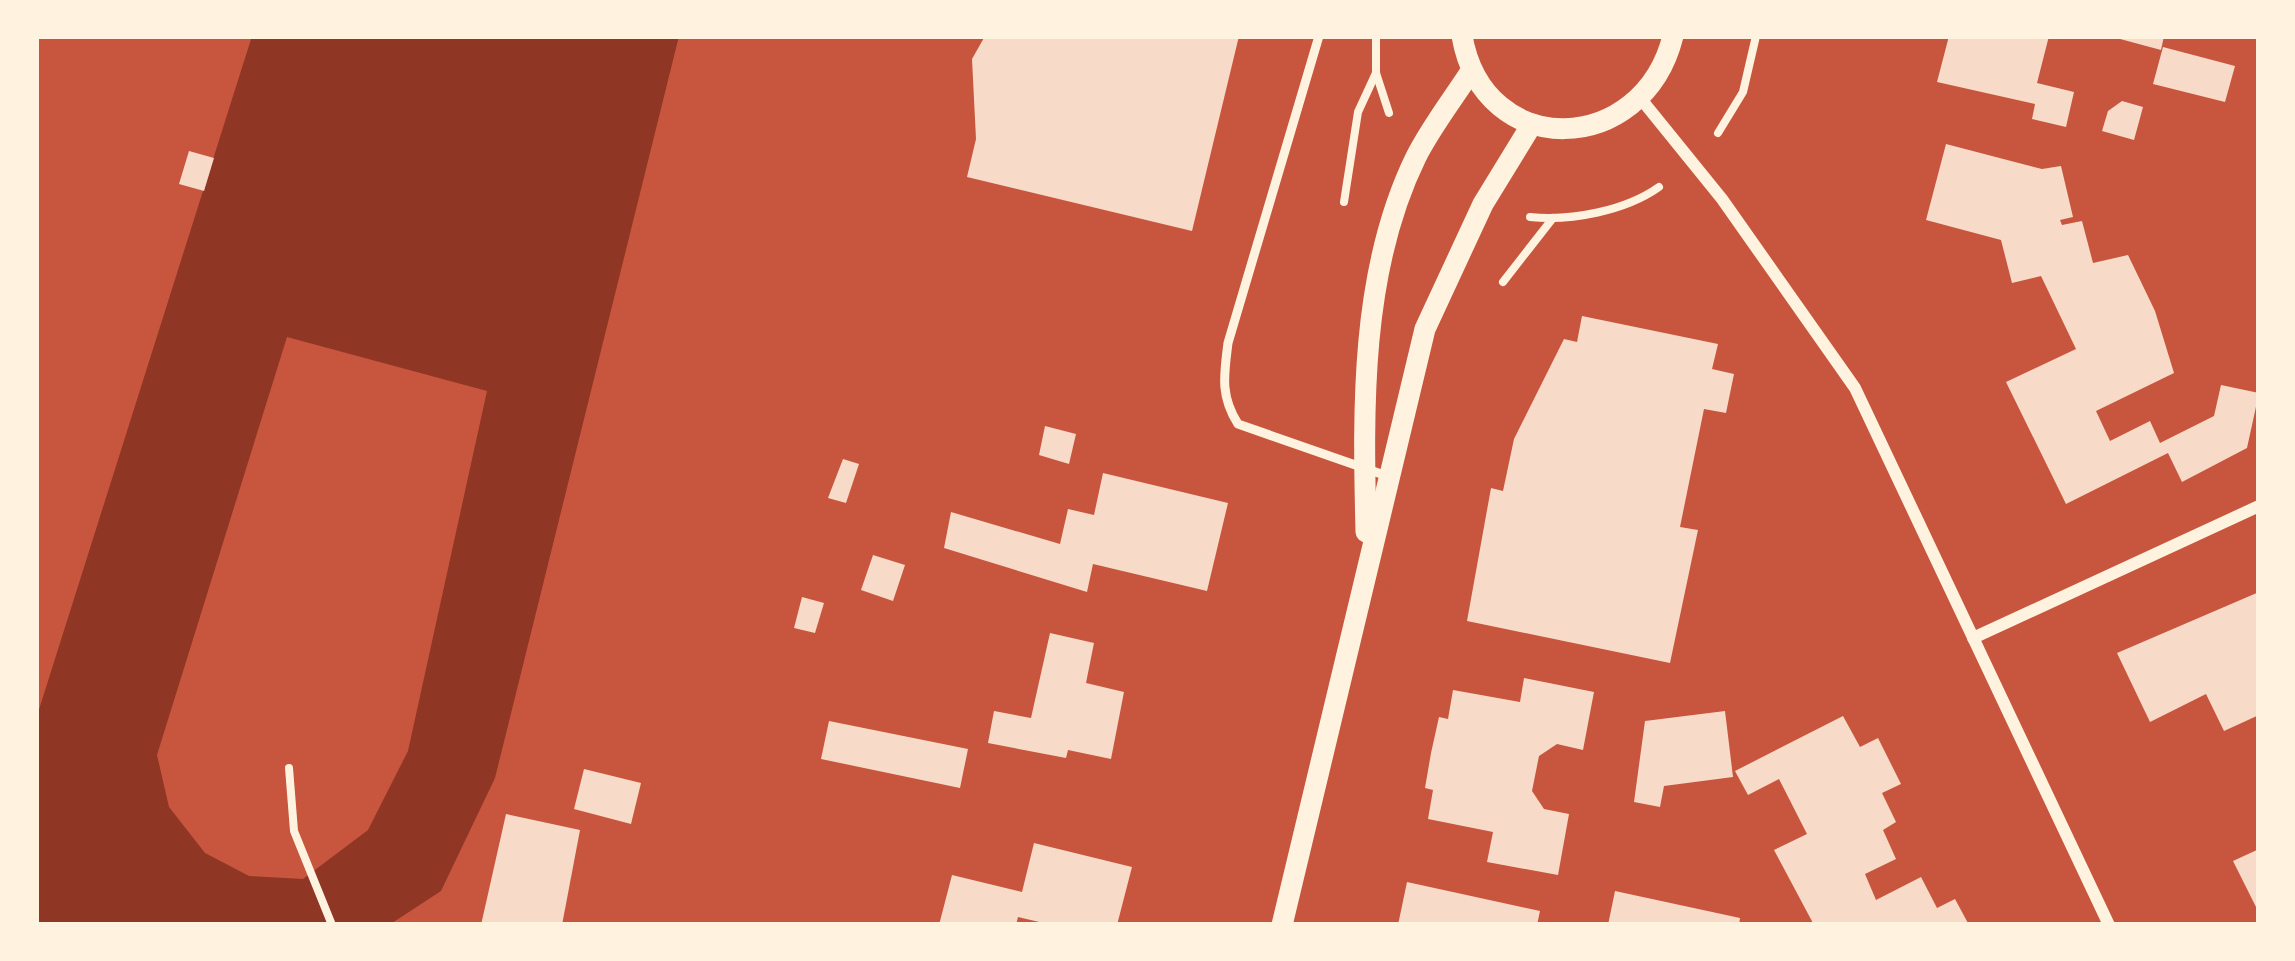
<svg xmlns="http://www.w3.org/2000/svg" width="2295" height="961" font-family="Lora,serif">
<rect width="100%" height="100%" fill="#c8553d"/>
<path fill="#8f3625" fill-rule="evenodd" d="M252 36H679L495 778 441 891 389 925H36V719ZM287 337 487 391 408 751 368 830 303 879 249 876 205 853 169 807 157 755Z"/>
<g fill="#f7dbc8">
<path d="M985 36H1239L1192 231 967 177 976 139 972 59Z"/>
<path d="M1949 36H2049L2037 83 2074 92 2066 127 2032 119 2035 104 1937 82Z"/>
<path d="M2109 36H2164L2161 50Z"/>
<path d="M2163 47 2235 66 2225 102 2153 84Z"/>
<path d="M2122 101 2143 107 2134 140 2102 131 2108 111Z"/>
<path d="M1946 144 2042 169 2061 166 2073 217 2060 220 2062 225 2082 221 2093 263 2128 255 2155 311 2174 373 2096 411 2110 441 2150 421 2160 443 2214 416 2221 385 2259 393 2247 448 2182 482 2168 453 2066 504 2006 382 2076 349 2041 276 2012 283 2001 240 1926 220Z"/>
<path d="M189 151 214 158 204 191 179 184Z"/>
<path d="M1582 316 1718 344 1712 369 1734 374 1726 413 1704 409 1680 527 1698 530 1670 663 1467 621 1491 488 1503 491 1514 439 1564 339 1577 342Z"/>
<path d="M1045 426 1076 434 1069 464 1039 455Z"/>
<path d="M843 459 859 464 846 503 828 498Z"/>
<path d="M1103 473 1228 503 1207 591 1093 564 1087 592 944 548 951 512 1060 544 1068 509 1094 515Z"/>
<path d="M873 555 905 565 893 601 861 590Z"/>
<path d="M2259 592V715L2224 731 2206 694 2150 722 2117 653Z"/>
<path d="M802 597 824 603 815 633 794 628Z"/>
<path d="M1050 633 1094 643 1086 683 1124 692 1111 759 1068 750 1066 758 988 743 994 711 1031 718Z"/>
<path d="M1524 678 1594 692 1583 750 1557 744 1539 756 1532 791 1544 809 1569 814 1558 875 1487 862 1493 832 1428 819 1433 790 1425 788 1431 753 1439 717 1448 719 1453 690 1520 702Z"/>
<path d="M1725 711 1733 777 1664 786 1660 807 1634 802 1645 721Z"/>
<path d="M1843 716 1860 747 1878 738 1901 784 1882 793 1896 822 1883 830 1896 859 1865 874 1876 900 1921 877 1937 908 1955 899 1969 925H1814L1774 850 1807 834 1779 779 1748 795 1735 771Z"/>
<path d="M829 721 968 749 960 788 821 759Z"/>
<path d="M584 769 641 783 631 824 574 809Z"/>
<path d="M506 814 580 830 562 925H481Z"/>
<path d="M1034 843 1132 867 1117 925H1052L1018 917 1016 925H939L952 875 1022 892Z"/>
<path d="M2259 849V913L2233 861Z"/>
<path d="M1407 882 1540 911 1537 925H1398Z"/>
<path d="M1615 891 1740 918 1739 925H1608Z"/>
</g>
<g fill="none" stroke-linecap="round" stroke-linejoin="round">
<g stroke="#fff3e0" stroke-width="8">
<path d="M1376 36V73L1389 113"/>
<path d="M1718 133 1743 92 1756 36"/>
<path d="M1344 202 1358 112 1376 73"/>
<path d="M1530 217C1572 221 1625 211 1659 187"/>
<path d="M1503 282 1553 218"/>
<path d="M289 768 294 831 332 925"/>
</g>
<path stroke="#fff3e0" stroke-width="9" d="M1319 36 1228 343C1224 375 1220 396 1238 424L1387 476"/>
<g stroke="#fff3e0" stroke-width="12">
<path d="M1641 99 1722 199 1855 388 2109 925"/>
<path d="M1973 638 2259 506"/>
</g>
<g stroke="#fff3e0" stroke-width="21">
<path d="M1462 36C1484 162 1643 157 1673 36"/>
<path d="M1366 532C1363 409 1360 271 1416 157 1431 127 1453 99 1471 71"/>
<path d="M1282 925 1425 329 1483 204 1532 124"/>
</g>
</g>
<rect width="2295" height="961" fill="none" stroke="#fff3e0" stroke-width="78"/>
</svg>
